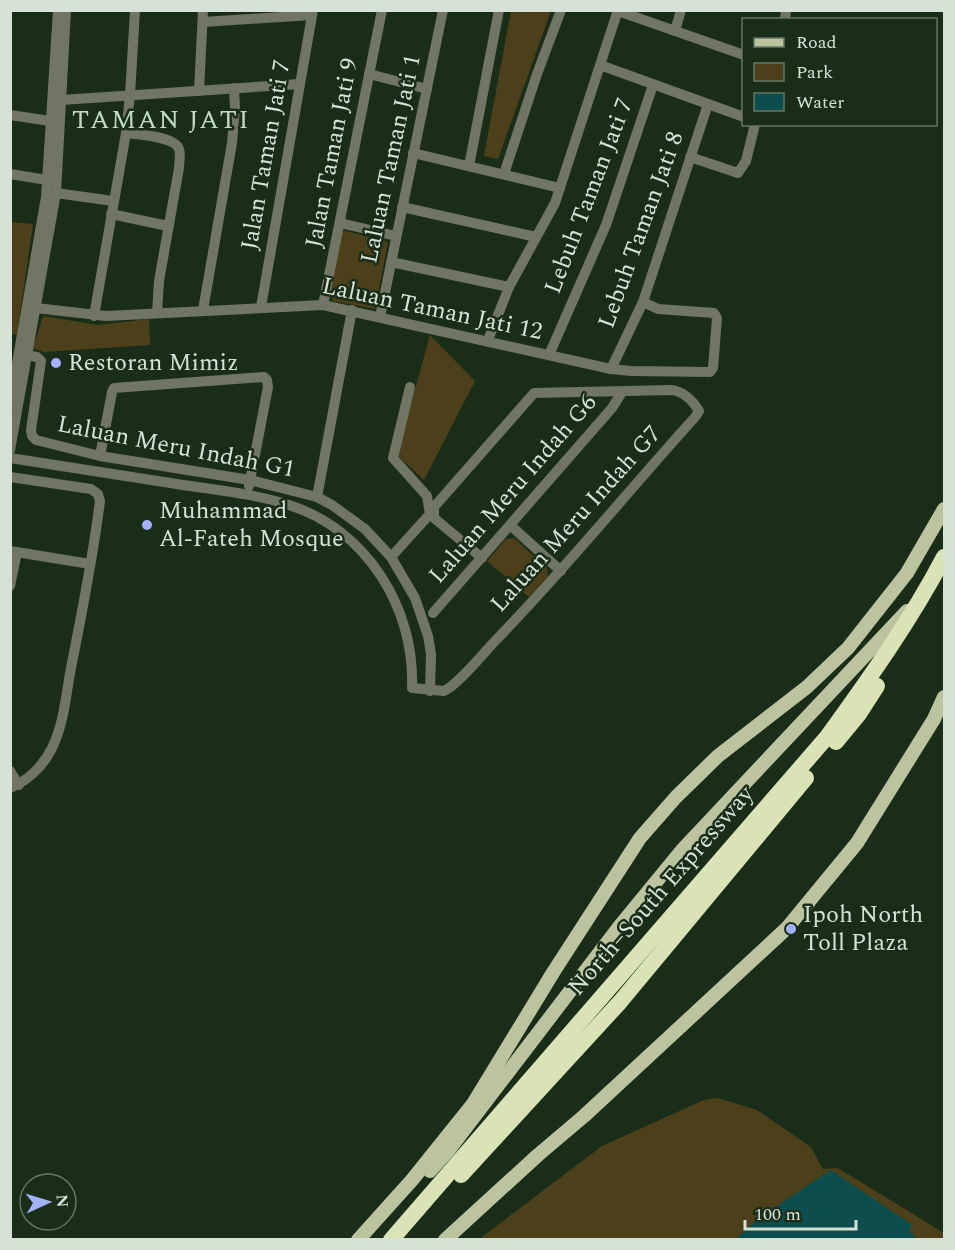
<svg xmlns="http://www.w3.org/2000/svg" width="955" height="1250" font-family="Spectral,serif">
<rect width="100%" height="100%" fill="#1a2d19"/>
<g fill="#4c401b">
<path d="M511 11H551L498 159 484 156Z"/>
<path d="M10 222 33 224 17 335 11 333Z"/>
<path d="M342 230 388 242 375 309 333 301 328 289Z"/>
<path d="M43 316 98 325 149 319 150 345 44 352 33 348Z"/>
<path d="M430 335 475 381 424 480 397 455Z"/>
<path d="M514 538 547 568 548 576 529 597 487 561 506 539Z"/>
<path d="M718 1098 757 1110 811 1147 823 1169 838 1168 944 1233V1240H478L602 1146 704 1100Z"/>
</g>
<path fill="#0c4d4d" d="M831 1170 912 1225 904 1239H736L759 1218Z"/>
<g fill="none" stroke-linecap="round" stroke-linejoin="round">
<path stroke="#0c4d4d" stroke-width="14" d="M905 1237 909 1240"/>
<g stroke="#717563" stroke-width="10">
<path d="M618 11 744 55"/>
<path d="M785 20 786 10"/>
<path d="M203 22 312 15"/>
<path d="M675 31 681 10"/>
<path d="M600 65 744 117"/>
<path d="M369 74 427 89"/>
<path d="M199 91 203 10"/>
<path d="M61 100 300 84"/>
<path d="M10 115 57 122"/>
<path d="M126 133C139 135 174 136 179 149 181 155 179 162 179 168L159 281 157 313"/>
<path d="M413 153 560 188"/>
<path d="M690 157 738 173 746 161 755 124"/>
<path d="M469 166 499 10"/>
<path d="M10 174 53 181"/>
<path d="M504 174 537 74 561 10"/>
<path d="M56 193 113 201"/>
<path d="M402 207 536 237"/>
<path d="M111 214 168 226"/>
<path d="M340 223 396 236"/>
<path d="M391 262 509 287"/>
<path d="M323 305 382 10"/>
<path d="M27 307 106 316 323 305 611 369 631 371 710 372 713 368 717 318 714 313 658 309 643 302"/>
<path d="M261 307 313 10"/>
<path d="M203 310 232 143 235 108 234 88"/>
<path d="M94 316 126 133 130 95 135 10"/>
<path d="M380 317 443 10"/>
<path d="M488 340 509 287 555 203 618 10"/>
<path d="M19 354 37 357 41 361 31 430 32 436 36 440 100 456 250 480 317 497 332 505 365 529 391 557 415 598 428 636 431 654 430 691"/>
<path d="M549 355 606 225 653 85"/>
<path d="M611 369 643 302 708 104"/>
<path d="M10 403 46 197 58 10"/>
<path d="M10 450 56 193 66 10"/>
<path d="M100 456 112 392 114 388 264 377 267 380 268 387 249 486"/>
<path d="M10 458C62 466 113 474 164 482 205 489 249 492 289 505 367 530 415 608 412 688L444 691C459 684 484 652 497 639 566 568 629 490 696 416L699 411C693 401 683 391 671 390L534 393 434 507V518L482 558"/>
<path d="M10 477 91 489 98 494 100 501C93 557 82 613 71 668 66 694 64 724 52 748 44 765 28 781 10 788"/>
<path d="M317 497 352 310"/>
<path d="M510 525 561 571"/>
<path d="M10 551 90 564"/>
<path d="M391 557 430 514 427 496 393 458 410 387"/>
<path d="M10 586 17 552"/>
<path d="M433 613 612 408 622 392"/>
<path d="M10 771 19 785"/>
</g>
<g stroke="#bcc49f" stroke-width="14">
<path d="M430 1171 448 1151 619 927 683 849 907 611"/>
<path d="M358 1240 412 1180 473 1104 554 971 640 838 676 797 718 756 807 687 848 648 907 573 944 509"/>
<path d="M445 1240 538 1155 584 1116 787 928 857 843 934 719 944 697"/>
</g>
<g stroke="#d9e3b6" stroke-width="16">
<path d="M836 742 859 714 877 686"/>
<path d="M461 1175 620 1002 806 778"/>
<path d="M391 1240 827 737C869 679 911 620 944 557"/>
</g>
</g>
<g fill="#a2b2fd" stroke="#1a2d19" stroke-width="2">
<circle cx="56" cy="363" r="6"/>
<circle cx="147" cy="525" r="6"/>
<circle cx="791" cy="929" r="6"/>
</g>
<g text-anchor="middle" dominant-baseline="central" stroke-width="5" stroke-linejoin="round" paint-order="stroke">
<g font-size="24" fill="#d6e2d5" stroke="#1a2d19">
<text transform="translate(332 153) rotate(-79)">Jalan Taman Jati 9</text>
<text transform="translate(266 155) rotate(-80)">Jalan Taman Jati 7</text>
<text transform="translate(391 159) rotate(-78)">Laluan Taman Jati 1</text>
<text transform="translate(589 196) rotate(-69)">Lebuh Taman Jati 7</text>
<text transform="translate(641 230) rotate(-70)">Lebuh Taman Jati 8</text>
<text transform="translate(432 309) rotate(12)">Laluan Taman Jati 12</text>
<text transform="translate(176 447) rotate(11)">Laluan Meru Indah G1</text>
<text transform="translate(513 489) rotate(-49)">Laluan Meru Indah G6</text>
<text transform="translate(576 519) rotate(-48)">Laluan Meru Indah G7</text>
<text transform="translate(661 891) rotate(-49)">North–South Expressway</text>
</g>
<g font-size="24" fill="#d6e2d5" stroke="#1a2d19" text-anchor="start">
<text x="68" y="363">Restoran Mimiz</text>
<text x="159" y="511">Muhammad<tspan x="159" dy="28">Al-Fateh Mosque</tspan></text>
<text x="803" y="915">Ipoh North<tspan x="803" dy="28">Toll Plaza</tspan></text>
</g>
<g font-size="26" letter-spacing="1.5" fill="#c2dac1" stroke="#1a2d19">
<text x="161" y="120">TAMAN JATI</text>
</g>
</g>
<rect width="955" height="1250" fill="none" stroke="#d6e2d5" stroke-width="24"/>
<rect x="742" y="18" width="195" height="108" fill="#1a2d19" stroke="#657564" stroke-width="1.5"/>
<rect x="754" y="38" width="30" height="9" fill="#bcc49f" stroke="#657564" stroke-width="1.5"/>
<text x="796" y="48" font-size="18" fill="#d6e2d5">Road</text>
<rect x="754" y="63" width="30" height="18" fill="#4c401b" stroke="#657564" stroke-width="1.5"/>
<text x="796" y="78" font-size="18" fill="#d6e2d5">Park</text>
<rect x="754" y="93" width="30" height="18" fill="#0c4d4d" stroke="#657564" stroke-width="1.5"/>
<text x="796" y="108" font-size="18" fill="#d6e2d5">Water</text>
<g transform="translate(48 1202) rotate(86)"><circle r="28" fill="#1a2d19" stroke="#657564" stroke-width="1.5"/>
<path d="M0-4.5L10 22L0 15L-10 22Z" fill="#a2b2fd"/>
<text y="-9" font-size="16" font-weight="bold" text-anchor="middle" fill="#d6e2d5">N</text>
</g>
<path d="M745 1220v9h111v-9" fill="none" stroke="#d6e2d5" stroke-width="3"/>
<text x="754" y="1220" font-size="18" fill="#d6e2d5" stroke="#1a2d19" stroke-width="4.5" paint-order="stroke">100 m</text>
</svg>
